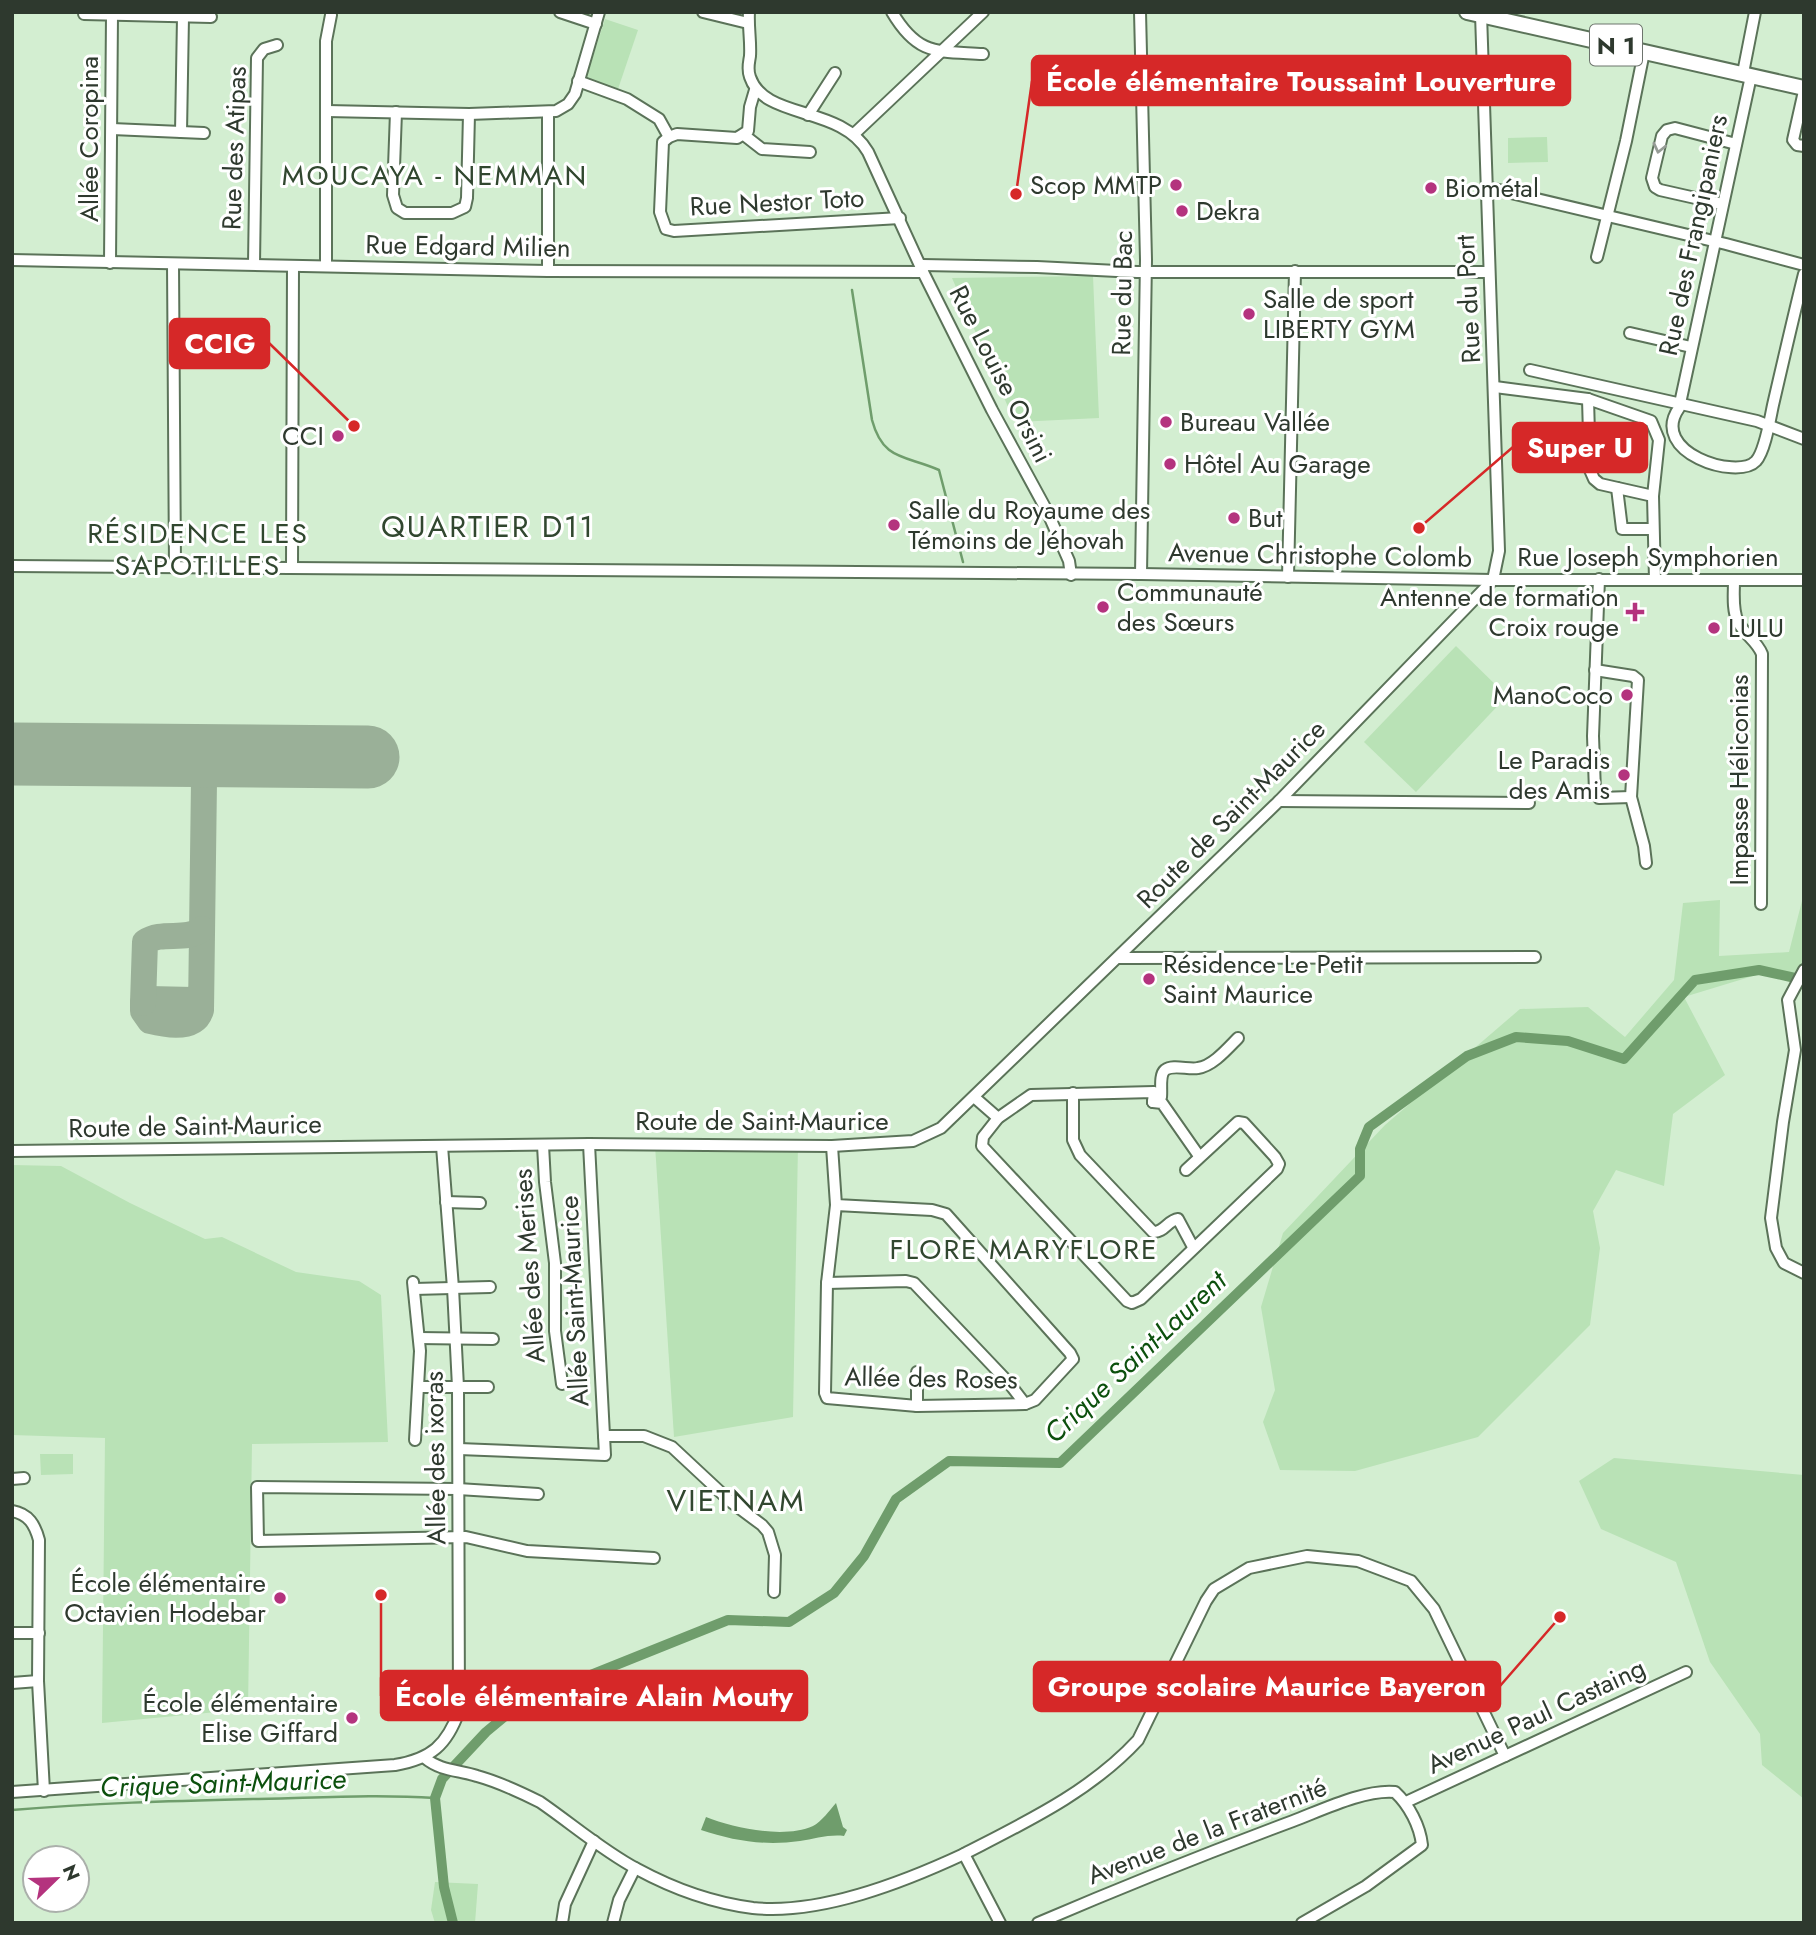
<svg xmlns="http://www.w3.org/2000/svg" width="1816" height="1935" font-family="Jost,sans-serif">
<rect width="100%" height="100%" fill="#d3eed1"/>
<g fill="#b9e2b6">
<path d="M605 19 638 30 618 89 586 78Z"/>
<path d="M1547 137 1548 162 1508 163V138Z"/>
<path d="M1093 276 1099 418 1017 422V416H1012L952 278Z"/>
<path d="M1456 646 1507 696 1416 792 1364 742Z"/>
<path d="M1804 893V981L1766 972 1684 997 1725 1075 1673 1114 1664 1186 1616 1170 1593 1211 1600 1248 1590 1325 1478 1437 1355 1471 1280 1470 1263 1422 1275 1390 1261 1307 1283 1233 1385 1125 1520 1009 1588 1007 1625 1037 1674 980 1683 903 1720 900 1719 956 1789 952Z"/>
<path d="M655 1145H798L793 1417 674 1437Z"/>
<path d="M12 1165 61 1166 130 1203 205 1239 222 1237 296 1272 359 1281 381 1295 388 1442 252 1444 248 1709 102 1723 105 1438 12 1435Z"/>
<path d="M40 1454H73V1474L41 1475Z"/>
<path d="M1614 1458 1804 1475V1799L1762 1765 1760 1734 1710 1662 1676 1562 1601 1529 1579 1481Z"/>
<path d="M435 1882 478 1884 475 1923H435L431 1910Z"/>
</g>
<path fill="#6f9d6c" d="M836 1803 843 1827 847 1830 844 1836C830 1834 814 1839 800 1841 765 1846 734 1841 701 1830L706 1817C734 1828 784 1839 813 1826 821 1822 830 1810 836 1803Z"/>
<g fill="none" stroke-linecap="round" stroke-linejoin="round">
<g stroke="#6f9d6c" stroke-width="2.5">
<path d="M852 290 872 420C883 461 905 455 939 470L963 562"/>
<path d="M12 1810C93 1803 172 1801 253 1799 314 1798 374 1794 435 1798"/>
</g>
<path stroke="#6f9d6c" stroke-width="10" d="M453 1923 444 1887 435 1798 442 1779 486 1732 521 1703 728 1620 789 1622 834 1593 864 1556 896 1499 949 1461 1060 1463 1360 1176V1149L1369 1127 1467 1056 1516 1037 1568 1041 1624 1059 1695 980 1759 970 1804 980"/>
<g stroke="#9ab098" stroke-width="26">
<path d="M177 755C191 761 198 767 204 781"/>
<path d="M327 757 359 772H364L369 767 368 757"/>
<path d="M201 995 193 1000 149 999 143 1003V1011L150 1021C166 1025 195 1030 201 1010L204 781C209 763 220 759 238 756"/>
<path d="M143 1003 145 942C163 930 185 942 202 929"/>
</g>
<path stroke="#9ab098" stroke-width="63" d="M12 754 368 757"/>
<g stroke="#5b7359" stroke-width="14">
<g id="minor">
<path d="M560 12 596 24"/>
<path d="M703 12 748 23"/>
<path d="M749 12C748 27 751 41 750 56 749 63 747 69 750 77 764 120 841 105 868 152L923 272 992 410 1047 511 1069 561 1071 575"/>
<path d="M892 12C918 56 937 51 983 54"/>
<path d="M1140 12 1146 260 1141 574"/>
<path d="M84 14 211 17"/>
<path d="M1743 73 1755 12"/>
<path d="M1751 76 1679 408C1648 452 1737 481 1756 461 1765 451 1770 419 1773 405 1783 362 1793 318 1804 274"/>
<path d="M578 81 627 99 659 119 669 137"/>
<path d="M755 90 750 107 748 131 737 138 677 134 669 137 663 142 660 212 666 229 674 231 900 218"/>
<path d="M1804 91 1793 140 1797 145 1804 146"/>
<path d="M327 111 469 114 556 111 568 104 575 94 599 12"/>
<path d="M396 112 393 195 397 208 405 213H452L465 207 467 198 469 114"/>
<path d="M808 115 835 73"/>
<path d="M112 129 204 133"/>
<path d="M181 132 183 17"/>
<path d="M854 134 983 12"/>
<path d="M744 135 762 149 810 152"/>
<path d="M1486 187 1726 244 1804 265"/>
<path d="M1722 204 1660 190 1655 187 1652 178 1662 136 1667 130 1675 128 1736 144"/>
<path d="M1597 257 1626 141 1644 52"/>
<path d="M12 260 548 271 923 272"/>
<path d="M110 263 112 15"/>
<path d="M173 264 175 568"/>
<path d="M254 264 257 58 264 49 277 45"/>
<path d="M326 265V41L331 15"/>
<path d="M922 265 1037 267 1137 272H1488"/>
<path d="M548 271V112"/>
<path d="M1630 333 1691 347"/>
<path d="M1530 370 1757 421 1804 439"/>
<path d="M1495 387 1588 399 1651 421 1659 440 1653 496 1655 580"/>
<path d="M1588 399 1590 470 1594 479 1600 484 1653 496"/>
<path d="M1617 488 1622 529H1652"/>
<path d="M12 566 1141 574 1493 580H1804"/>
<path d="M292 568 293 266"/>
<path d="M1288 577 1295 271"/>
<path d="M1599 579 1593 736 1595 791 1599 798 1631 797"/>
<path d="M1734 581C1734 593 1732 610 1738 622 1744 634 1757 641 1762 654L1761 904"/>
<path d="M1595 670 1633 676 1638 680 1631 797 1644 846 1646 863"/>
<path d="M1279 801 1529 803"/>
<path d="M1119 958 1535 957"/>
<path d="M1804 970 1788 1000 1795 1050 1783 1122 1771 1218 1776 1248 1784 1263 1804 1273"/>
<path d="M1073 1093V1140L1080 1155 1153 1232C1164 1233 1168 1220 1178 1219L1193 1247"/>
<path d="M974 1097 998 1118"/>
<path d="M1153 1102 1154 1092 1031 1095 998 1118 983 1137 982 1146 1127 1301 1132 1303 1141 1299 1277 1169 1279 1164 1275 1157 1244 1123 1238 1122 1186 1170"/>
<path d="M1153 1102 1161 1097C1162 1090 1159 1075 1165 1070 1173 1064 1189 1070 1198 1068 1213 1066 1228 1048 1238 1038"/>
<path d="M1153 1102 1162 1103 1199 1156"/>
<path d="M543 1145 545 1182 555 1263V1331L562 1384"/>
<path d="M832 1146 836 1205 827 1283 825 1393 827 1398 917 1406 1025 1404 1035 1400 1073 1359 1070 1353 946 1214 932 1210 836 1205"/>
<path d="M12 1151 589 1144 832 1146 913 1141 941 1128 1279 801 1493 580 1499 551 1481 14"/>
<path d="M446 1202 480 1203"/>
<path d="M413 1282 420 1351 415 1440"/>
<path d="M827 1283 906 1281 914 1283 1009 1383 1025 1404"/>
<path d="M414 1289 490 1287"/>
<path d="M419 1338 493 1339"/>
<path d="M419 1387H488"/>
<path d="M917 1406V1372"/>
<path d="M604 1436H644L672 1447 731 1502 762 1525 768 1532 775 1555 774 1592"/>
<path d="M459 1449 605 1455 589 1144"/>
<path d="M12 1479 24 1478"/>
<path d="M538 1494 458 1489 257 1487 258 1541 466 1537 527 1551 654 1558"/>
<path d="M12 1511C29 1514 35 1525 39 1540L38 1681 44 1791"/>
<path d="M12 1633H39"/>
<path d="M12 1683 38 1681"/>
<path d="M425 1758C440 1771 459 1770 477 1776 499 1782 520 1792 540 1802 572 1824 603 1851 637 1869 672 1888 714 1903 753 1908 821 1915 904 1882 964 1854L1000 1923"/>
<path d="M12 1792 395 1765C431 1759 447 1745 459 1711L458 1387 453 1288 442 1146"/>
<path d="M1406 1802 1686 1672"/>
<path d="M964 1854C1026 1822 1090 1792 1138 1740L1206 1601 1214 1589 1249 1568 1307 1556 1358 1561 1411 1581 1434 1609 1505 1756"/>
<path d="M562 1923 565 1904 594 1841"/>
<path d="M613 1923 619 1900 635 1868"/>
<path d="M1038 1923C1122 1887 1207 1853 1293 1821 1322 1810 1365 1789 1395 1792 1409 1805 1420 1826 1422 1845L1366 1886 1302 1923"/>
</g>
</g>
<g stroke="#5b7359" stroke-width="18">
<path id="major" d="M1467 12 1804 88"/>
</g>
<use href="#minor" stroke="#fff" stroke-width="10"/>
<use href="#major" stroke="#fff" stroke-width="14"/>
</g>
<defs><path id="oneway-chevron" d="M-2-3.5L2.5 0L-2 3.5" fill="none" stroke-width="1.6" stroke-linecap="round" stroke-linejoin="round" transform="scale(1.75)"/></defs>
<use stroke="#969c96" href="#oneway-chevron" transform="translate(1659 148) rotate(103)"/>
<g fill="#b4337e" stroke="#fff" stroke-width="2.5">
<circle cx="1176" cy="185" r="7"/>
<circle cx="1431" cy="188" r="7"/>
<circle cx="1182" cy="211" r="7"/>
<circle cx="1249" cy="314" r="7"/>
<circle cx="1166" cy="422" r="7"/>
<circle cx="338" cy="436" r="7"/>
<circle cx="1170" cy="464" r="7"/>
<circle cx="1234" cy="518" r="7"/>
<circle cx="894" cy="525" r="7"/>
<circle cx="1103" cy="607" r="7"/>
<path d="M1631.5 601.5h7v7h7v7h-7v7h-7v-7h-7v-7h7z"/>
<circle cx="1714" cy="628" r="7"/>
<circle cx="1627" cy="695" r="7"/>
<circle cx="1624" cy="775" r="7"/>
<circle cx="1149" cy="979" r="7"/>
<circle cx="280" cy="1598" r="7"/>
<circle cx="352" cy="1718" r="7"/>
</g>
<g text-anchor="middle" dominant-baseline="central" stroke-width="6" stroke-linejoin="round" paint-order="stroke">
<rect fill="#fff" stroke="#6d746d" stroke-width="2" x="1590" y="24.5" width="52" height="41" rx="5"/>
<g font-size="24" font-weight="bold" fill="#2e392e">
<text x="1616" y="45">N 1</text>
</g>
<g font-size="26" fill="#2e392e" stroke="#fff">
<text transform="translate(89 139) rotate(-90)">Allée Coropina</text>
<text transform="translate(234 148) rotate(-88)">Rue des Atipas</text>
<text transform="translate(777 202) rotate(-3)">Rue Nestor Toto</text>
<text transform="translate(1693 235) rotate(-78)">Rue des Frangipaniers</text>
<text transform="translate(468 246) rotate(1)">Rue Edgard Milien</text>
<text transform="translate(1122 293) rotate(-89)">Rue du Bac</text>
<text transform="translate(1468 299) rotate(-93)">Rue du Port</text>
<text transform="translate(1001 374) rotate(63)">Rue Louise Orsini</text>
<text transform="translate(1320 555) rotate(1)">Avenue Christophe Colomb</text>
<text x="1648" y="557">Rue Joseph Symphorien</text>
<text transform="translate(1739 780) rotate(-90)">Impasse Héliconias</text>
<text transform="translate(1231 814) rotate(-45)">Route de Saint-Maurice</text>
<text x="762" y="1121">Route de Saint-Maurice</text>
<text transform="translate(195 1126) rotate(-1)">Route de Saint-Maurice</text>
<text transform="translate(529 1266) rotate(-94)">Allée des Merises</text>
<text transform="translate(574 1301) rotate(-93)">Allée Saint-Maurice</text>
<text transform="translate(931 1378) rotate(1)">Allée des Roses</text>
<text transform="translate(435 1458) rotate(-91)">Allée des ixoras</text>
<text transform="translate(1536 1716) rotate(-25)">Avenue Paul Castaing</text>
<text transform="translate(1207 1831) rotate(-21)">Avenue de la Fraternité</text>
</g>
<g font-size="26" fill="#2e392e" stroke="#fff" text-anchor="start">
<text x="1162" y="185" text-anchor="end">Scop MMTP</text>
<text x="1445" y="188">Biométal</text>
<text x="1196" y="211">Dekra</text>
<text x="1263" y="299">Salle de sport<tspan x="1263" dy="30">LIBERTY GYM</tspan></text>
<text x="1180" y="422">Bureau Vallée</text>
<text x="324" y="436" text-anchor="end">CCI</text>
<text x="1184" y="464">Hôtel Au Garage</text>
<text x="908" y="510">Salle du Royaume des<tspan x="908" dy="30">Témoins de Jéhovah</tspan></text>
<text x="1248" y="518">But</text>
<text x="1117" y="592">Communauté<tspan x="1117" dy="30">des Sœurs</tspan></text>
<text x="1619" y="597" text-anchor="end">Antenne de formation<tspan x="1619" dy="30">Croix rouge</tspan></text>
<text x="1728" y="628">LULU</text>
<text x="1613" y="695" text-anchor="end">ManoCoco</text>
<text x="1610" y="760" text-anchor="end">Le Paradis<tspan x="1610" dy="30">des Amis</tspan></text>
<text x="1163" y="964">Résidence Le Petit<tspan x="1163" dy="30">Saint Maurice</tspan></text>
<text x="266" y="1583" text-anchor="end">École élémentaire<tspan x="266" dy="30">Octavien Hodebar</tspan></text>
<text x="338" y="1703" text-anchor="end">École élémentaire<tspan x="338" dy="30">Elise Giffard</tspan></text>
</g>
<g font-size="28" letter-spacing="2" fill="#31472f" stroke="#fff">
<text x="435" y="175">MOUCAYA - NEMMAN</text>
<text x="198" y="533">RÉSIDENCE LES<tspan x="198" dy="32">SAPOTILLES</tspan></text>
<text x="1024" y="1249">FLORE MARYFLORE</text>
</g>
<g font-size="28" font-style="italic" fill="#0c500d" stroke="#fff">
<text transform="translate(1135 1357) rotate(-43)">Crique Saint-Laurent</text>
<text transform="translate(223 1783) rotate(-2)">Crique Saint-Maurice</text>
</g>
<g font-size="30" letter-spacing="2" fill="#31472f" stroke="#fff">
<text x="488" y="526">QUARTIER D11</text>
<text x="736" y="1500">VIETNAM</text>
</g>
</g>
<path fill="none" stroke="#d62828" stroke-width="2.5" d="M1016 194L1032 81M354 426L269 343M1419 528L1513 447M1560 1617L1500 1686M381 1595L381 1696"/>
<g fill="#d62828" stroke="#fff" stroke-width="2.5">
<circle cx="1016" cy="194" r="7"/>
<circle cx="354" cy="426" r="7"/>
<circle cx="1419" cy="528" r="7"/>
<circle cx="1560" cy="1617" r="7"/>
<circle cx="381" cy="1595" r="7"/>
</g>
<g fill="#d62828" stroke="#d62828" stroke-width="2.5">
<rect x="1032" y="56" width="538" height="49" rx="7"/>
<rect x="170" y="319" width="99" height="49" rx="7"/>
<rect x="1513" y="423" width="134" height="49" rx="7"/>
<rect x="1034" y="1662" width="466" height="49" rx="7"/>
<rect x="381" y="1671" width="426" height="49" rx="7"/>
</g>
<g font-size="28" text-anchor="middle" font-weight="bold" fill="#fff">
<text x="1301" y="91">École élémentaire Toussaint Louverture</text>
<text x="220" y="353">CCIG</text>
<text x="1580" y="457">Super U</text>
<text x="1267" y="1696">Groupe scolaire Maurice Bayeron</text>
<text x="594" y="1706">École élémentaire Alain Mouty</text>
</g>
<rect width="1816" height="1935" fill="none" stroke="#2e392e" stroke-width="28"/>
<g transform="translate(56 1879) rotate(67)"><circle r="33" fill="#ffffff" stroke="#abb0ab" stroke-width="2"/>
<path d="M0-5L12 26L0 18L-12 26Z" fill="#b4337e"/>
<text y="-10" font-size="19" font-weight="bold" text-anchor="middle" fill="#2e392e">N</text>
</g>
</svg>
